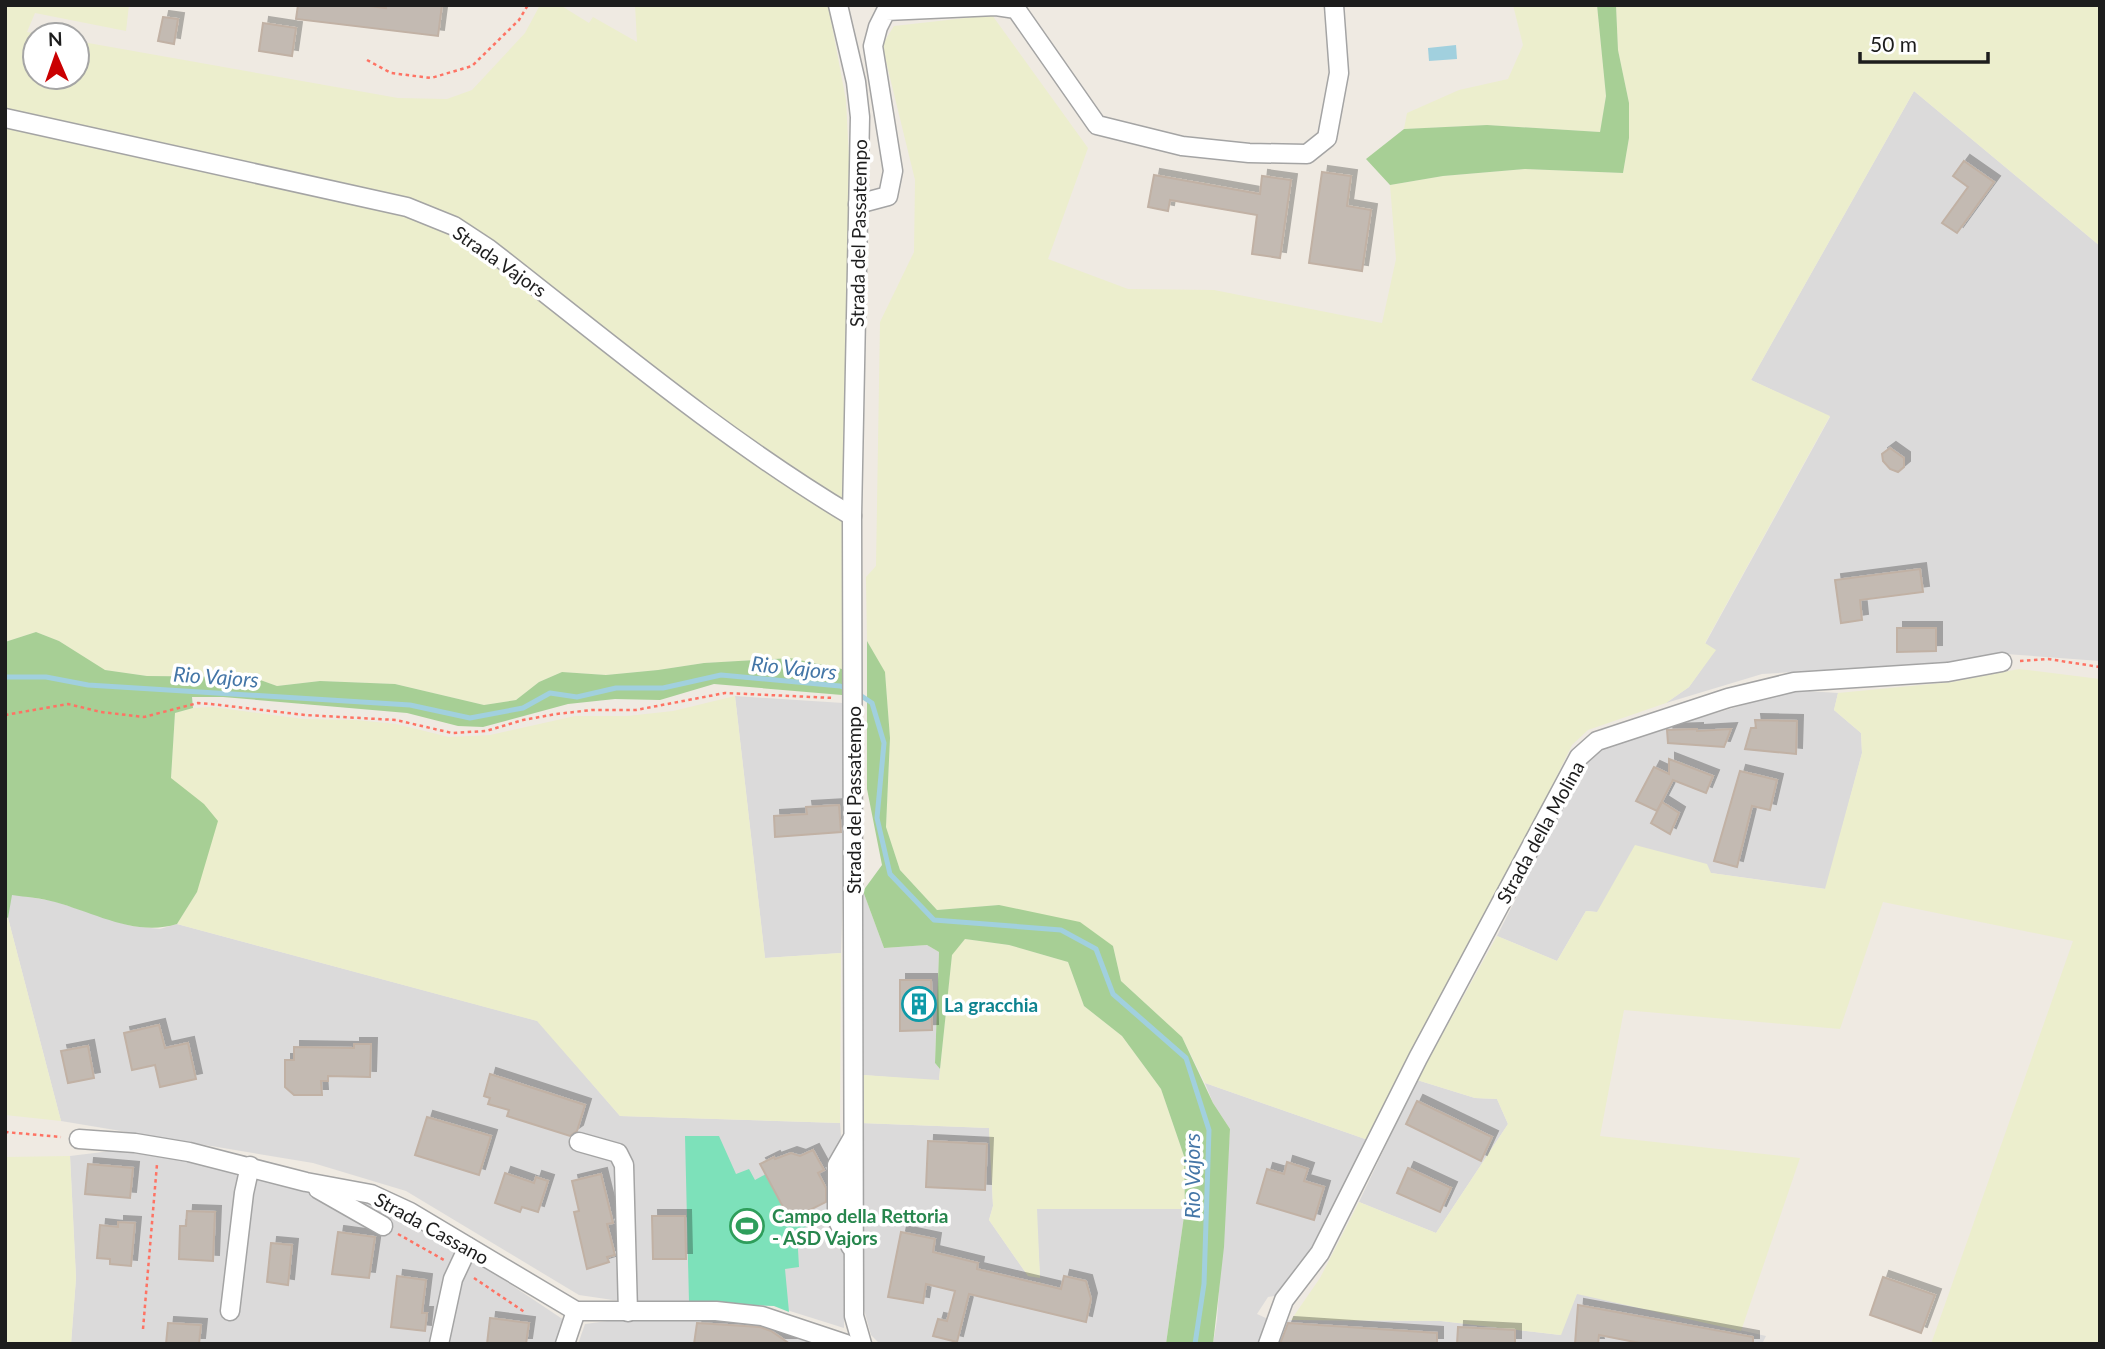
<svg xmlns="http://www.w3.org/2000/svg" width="2105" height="1349" font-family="Lato,sans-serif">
<defs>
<filter id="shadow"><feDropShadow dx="6" dy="-6" stdDeviation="0" flood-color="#0004"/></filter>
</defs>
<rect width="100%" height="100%" fill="#efeae2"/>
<g fill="#dbdada">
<path d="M1914 91 2100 246V661L2006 654 1955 662 1762 674 1666 703 1689 687 1715 650 1705 644 1830 417 1751 380Z"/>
<path d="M1793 690 1838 693 1834 710 1861 733 1862 753 1826 889 1711 873 1597 912 1586 911 1557 961 1497 936 1583 766 1602 747Z"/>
<path d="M735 696 843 703 845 832 841 953 765 958Z"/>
<path d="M863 891 884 948 927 945 939 952 935 1063 940 1069 939 1081 863 1075Z"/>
<path d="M11 894 53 901 131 926 160 929 177 924 538 1021 620 1116 840 1123 845 1187 844 1328 774 1306 613 1300 579 1295 406 1191 313 1163 61 1121 8 918Z"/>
<path d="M1417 1080 1475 1098 1497 1099 1508 1124 1436 1233 1359 1202Z"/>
<path d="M1205 1083 1368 1140 1331 1219 1280 1295 1268 1297 1257 1314 1268 1319 1262 1344H1213L1217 1320 1230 1129 1213 1103Z"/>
<path d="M861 1123 989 1128 993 1206 989 1220 1028 1276 1040 1277 1036 1209H1185L1166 1344H880L871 1335 863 1306Z"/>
<path d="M119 1150 178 1157 352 1195 403 1213 564 1320 555 1344H71L76 1278 70 1156Z"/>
<path d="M1577 1293 1766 1336 1762 1344H1273L1280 1322 1291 1320 1441 1321 1560 1335Z"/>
<path d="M697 1317 764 1322 833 1344H578L585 1324 630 1318Z"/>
</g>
<g fill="#eceecd">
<path d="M5 5H129L126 31 35 13 27 32 43 35H35V77H77V41L398 98 447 99 472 90 525 33 540 5H560L589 23 593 17 637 42 635 5H828L846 100 849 158 846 499 841 501 712 416 458 222 5 112Z"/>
<path d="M1513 5H1597L1606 96 1600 132 1487 125 1404 129 1407 113 1459 90 1508 79 1523 45Z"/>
<path d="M1616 5H2100V246L1914 91 1751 380 1830 416 1705 643 1716 650 1689 687 1666 703 1588 730 1572 745 1486 920 1368 1140 1205 1083 1182 1037 1121 981 1113 946 999 905 937 910 900 870 886 827 890 738 885 673 867 641 866 577 876 566 880 322 914 252 915 180 882 45 894 26 992 15 1088 148 1048 259 1128 289 1214 290 1382 323 1396 259 1390 185 1443 176 1525 169 1623 173 1629 138V103L1618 50Z"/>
<path d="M5 124 408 215 443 228 478 247 847 520 842 669 790 658 704 663 658 670 606 675 562 672 539 682 516 700 484 705 395 684 320 681 277 686 252 677 147 676 104 670 59 641 36 632 5 642Z"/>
<path d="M2019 669 2100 679V1344H1931L2073 941 1883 902 1840 1029 1624 1010 1600 1136 1800 1158 1741 1331 1577 1294 1561 1335 1441 1321 1291 1320 1320 1278 1359 1202 1436 1233 1508 1124 1497 1099 1475 1098 1417 1080 1497 936 1557 961 1586 911 1597 912 1635 845 1707 864 1711 873 1825 889 1862 753 1861 733 1834 710 1838 693 1952 682Z"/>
<path d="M735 696 765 958 841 953 840 1123 620 1116 537 1021 177 924 197 892 171 778 175 713 193 708 212 707 303 719 356 720 396 724 449 737 490 735 575 716H627L673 711Z"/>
<path d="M5 916 8 918 61 1121 5 1115Z"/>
<path d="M965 939 1009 945 1068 962 1084 1006 1122 1036 1161 1089 1184 1156 1185 1209H1037L1040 1278 1028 1276 989 1220 993 1206 989 1128 861 1123 863 1075 939 1080 952 954Z"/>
<path d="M70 1156 76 1278 71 1344H5V1157Z"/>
</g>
<g fill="#a7cf95">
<path d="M1597 5H1616L1618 50 1629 103V138L1623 173 1525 169 1443 176 1390 185 1366 159 1404 129 1487 125 1600 132 1606 96Z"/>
<path d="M36 632 59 641 105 670 147 676 252 677 277 686 320 681 395 684 484 705 516 700 539 682 562 672 606 675 658 670 704 663 790 658 842 669V695L714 684 660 700 615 699 568 704 483 727 458 726 407 713 223 697H192L193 708 175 713 171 778 204 804 218 821 197 892 177 924C136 937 95 913 55 902 41 898 26 897 12 895L8 918 5 916V642Z"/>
<path d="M867 641 885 672 890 738 886 827 900 870 937 910 999 905 1080 922 1113 946 1121 981 1182 1037 1213 1103 1230 1129 1224 1247 1213 1344H1166L1185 1209 1184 1156 1161 1089 1122 1036 1084 1006 1068 962 1009 945 965 939 952 955 940 1069 935 1063 939 952 927 945 884 948 863 891 882 865 867 789Z"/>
</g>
<path fill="#7de1ba" d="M685 1136H719L736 1174 749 1169 755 1180 766 1174 809 1210 817 1220 797 1232 799 1267 785 1269 789 1312 774 1306 689 1302Z"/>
<path fill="#a1d0de" d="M1456 45 1457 59 1429 61 1428 48Z"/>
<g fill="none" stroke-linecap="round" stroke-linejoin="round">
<g stroke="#a1d0de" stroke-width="5">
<path d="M5 677H46L88 685 410 705 470 718 523 708 550 693 577 697 616 688H663L721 675 840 686 848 689"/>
<path d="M857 693 872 703 884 743 877 818 890 874 934 920 1061 930 1096 949 1113 994 1186 1058 1209 1130 1204 1284 1195 1344"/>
</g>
</g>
<g fill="#c3bab2" stroke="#c1b1a4" stroke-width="2" filter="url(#shadow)">
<path d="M298 5H362L386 8V5H442L438 36 296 19Z"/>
<path d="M163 17 178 19 174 44 158 41Z"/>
<path d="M263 23 296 28 292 56 259 51Z"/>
<path d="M1964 161 1994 182 1957 233 1942 223 1968 187 1953 176Z"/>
<path d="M1322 172 1351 176 1347 206 1371 210 1362 271 1309 263Z"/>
<path d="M1154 175 1260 194 1262 176 1291 180 1280 258 1252 254 1257 215 1170 200 1168 211 1148 207Z"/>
<path d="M1890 448 1904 458V467L1898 472 1890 469 1883 461 1882 454Z"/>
<path d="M1920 569 1923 592 1860 600 1862 620 1841 623 1835 580Z"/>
<path d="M1897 628H1936V651L1897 652Z"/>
<path d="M1755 720 1797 721 1796 754 1745 749 1751 728H1756Z"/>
<path d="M1697 729V731L1731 729 1724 747 1668 743 1667 730Z"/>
<path d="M1669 759 1713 776 1706 793 1673 780 1657 811 1636 801 1654 767 1669 774Z"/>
<path d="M1740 771 1777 780 1770 810 1752 806 1737 867 1714 861Z"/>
<path d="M1662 802 1679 813 1670 834 1651 823Z"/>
<path d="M839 805 841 832 775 837 774 816 807 814 806 807Z"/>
<path d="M900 980H931L932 1030 900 1031Z"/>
<path d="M159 1025 165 1048 188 1043 196 1079 160 1087 155 1065 132 1070 124 1033Z"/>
<path d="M354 1044H371L370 1077 328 1076V1081H321L322 1095H294L285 1087V1060H294V1047L354 1048Z"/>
<path d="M88 1046 94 1078 68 1083 61 1051Z"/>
<path d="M490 1074 585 1105 577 1131 570 1136 545 1128 507 1116 509 1110 488 1104 490 1098 484 1096Z"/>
<path d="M1417 1101 1492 1137 1481 1161 1406 1124Z"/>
<path d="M427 1117 491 1136 479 1175 415 1155Z"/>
<path d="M928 1141 987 1144 985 1190 926 1187Z"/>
<path d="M813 1150 824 1170 818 1173 826 1188V1202L790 1220 760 1164 774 1157 775 1159 791 1153 800 1156Z"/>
<path d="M1287 1162 1308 1169 1304 1181 1324 1187 1314 1220 1257 1203 1267 1169 1284 1174Z"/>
<path d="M88 1164 133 1168 130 1198 85 1194Z"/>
<path d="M1408 1168 1451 1188 1440 1212 1397 1193Z"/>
<path d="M505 1173 534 1183 536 1177 548 1181 538 1212 522 1207 520 1212 495 1203Z"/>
<path d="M601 1174 613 1223 607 1224 615 1255 607 1257 609 1262 587 1269 574 1212 579 1211 572 1181Z"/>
<path d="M187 1211 215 1212 213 1261 179 1259 180 1226H186Z"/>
<path d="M652 1216H685L686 1259H653Z"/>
<path d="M118 1222 135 1223 131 1266 110 1264V1259L97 1258 100 1225 118 1227Z"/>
<path d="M338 1232 375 1237 369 1278 332 1274Z"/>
<path d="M901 1232 935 1239 933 1252 978 1263 977 1269 1061 1289 1064 1276 1086 1281 1091 1299 1086 1322 969 1294 957 1342 933 1336 938 1319 947 1321 955 1291 926 1284 923 1303 888 1297Z"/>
<path d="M271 1243 292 1245 288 1285 267 1282Z"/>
<path d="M397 1276 426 1280 422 1313H427L425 1331 391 1327Z"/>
<path d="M1883 1277 1935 1295 1921 1333 1870 1315Z"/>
<path d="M1578 1305 1753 1337V1344H1645L1599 1335 1598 1344H1575Z"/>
<path d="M490 1318 529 1323 526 1344H487Z"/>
<path d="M168 1323 201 1325 199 1344H166Z"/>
<path d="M697 1323 760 1327 771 1331 790 1344H694Z"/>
<path d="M1288 1323 1437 1333V1344H1280Z"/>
<path d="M1458 1327 1515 1330V1344H1457Z"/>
</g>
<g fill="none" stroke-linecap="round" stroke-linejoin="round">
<g stroke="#a4a4a4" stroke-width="21">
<g id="minor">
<path d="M838 5 856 82 860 117 852 516 854 1316 862 1344"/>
<path d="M5 118 407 207 454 226 489 249C607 341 723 439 852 516"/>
<path d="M858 204 888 196 893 171 873 46 878 27 886 11 996 6 1016 9 1097 125 1182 146 1249 153 1307 154 1327 138 1339 73 1334 5"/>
<path d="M79 1139 135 1143 189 1152 306 1182 371 1194 410 1212 576 1311H716L762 1316 846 1344"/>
<path d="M579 1142 618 1153 624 1165 628 1312"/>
<path d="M318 1189 383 1226"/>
<path d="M851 1247 837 1219V1165L852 1139"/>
<path d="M230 1311 244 1193 250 1166"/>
<path d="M439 1344 453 1279 468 1247"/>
<path d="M565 1344 576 1311"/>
<path d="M1268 1344 1284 1300 1320 1253 1418 1058 1579 757 1597 741 1728 698 1794 682 1948 672 2002 662"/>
</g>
</g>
<g stroke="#fe7364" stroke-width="2.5" stroke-dasharray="3.5 3.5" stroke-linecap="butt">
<path d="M367 60 391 73 431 78 472 66 519 20 528 5"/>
<path d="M2020 661 2048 659 2100 667"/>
<path d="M5 715 68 704 101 712 144 717 198 703 211 704 305 715 396 720 452 733 486 731 523 720 556 714 592 710H636L725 693 834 698"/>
<path d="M5 1132 61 1137"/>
<path d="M398 1234 444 1260"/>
<path d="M474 1278 526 1313"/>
<path d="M143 1329 157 1164"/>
</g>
<use href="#minor" stroke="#fff" stroke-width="18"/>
</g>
<defs>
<g id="building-ring" transform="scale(1.75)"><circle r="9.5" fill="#fff" stroke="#0f9aa8" stroke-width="1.5"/><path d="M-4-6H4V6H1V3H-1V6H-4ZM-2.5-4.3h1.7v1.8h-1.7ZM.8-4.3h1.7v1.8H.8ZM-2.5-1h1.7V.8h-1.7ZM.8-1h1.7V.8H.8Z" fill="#0f9aa8"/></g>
<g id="stadium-ring" transform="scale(1.75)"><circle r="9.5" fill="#fff" stroke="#2e9e5b" stroke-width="1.5"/><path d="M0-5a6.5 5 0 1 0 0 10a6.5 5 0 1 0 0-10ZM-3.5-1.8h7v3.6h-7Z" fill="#2e9e5b"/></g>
</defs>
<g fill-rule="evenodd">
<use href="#building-ring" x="919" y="1004"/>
<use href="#stadium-ring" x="747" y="1226"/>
</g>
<g text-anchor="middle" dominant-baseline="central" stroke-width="7" stroke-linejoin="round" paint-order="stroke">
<g font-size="19" fill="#1d1d1d" stroke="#fff">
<text transform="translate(858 233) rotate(-89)">Strada del Passatempo</text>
<text transform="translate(500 261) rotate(35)">Strada Vajors</text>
<text transform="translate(853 800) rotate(-90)">Strada del Passatempo</text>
<text transform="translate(1540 832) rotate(-61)">Strada della Molina</text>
<text transform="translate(432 1228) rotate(29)">Strada Cassano</text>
</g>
<g font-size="19" font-weight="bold" fill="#0d838f" stroke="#fff" text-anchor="start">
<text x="944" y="1004">La gracchia</text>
</g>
<g font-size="19" font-weight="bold" fill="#27864d" stroke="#fff" text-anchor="start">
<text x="772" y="1215">Campo della Rettoria<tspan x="772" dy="22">- ASD Vajors</tspan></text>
</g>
<g font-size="21" font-style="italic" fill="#4476a7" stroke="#fff">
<text transform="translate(794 667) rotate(6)">Rio Vajors</text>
<text transform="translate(216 676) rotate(4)">Rio Vajors</text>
<text transform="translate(1191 1176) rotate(-90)">Rio Vajors</text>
</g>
</g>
<rect width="2105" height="1349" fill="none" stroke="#1d1d1d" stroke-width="14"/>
<g transform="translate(56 56) rotate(358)"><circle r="33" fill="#ffffff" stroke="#a5a5a5" stroke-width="2"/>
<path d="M0-5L12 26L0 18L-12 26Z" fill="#ca0001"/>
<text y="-10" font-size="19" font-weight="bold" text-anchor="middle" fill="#1d1d1d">N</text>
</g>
<path d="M1860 52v10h128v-10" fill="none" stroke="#1d1d1d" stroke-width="3.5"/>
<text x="1870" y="52" font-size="21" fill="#1d1d1d" stroke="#ffffff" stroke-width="5" paint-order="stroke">50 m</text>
</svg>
